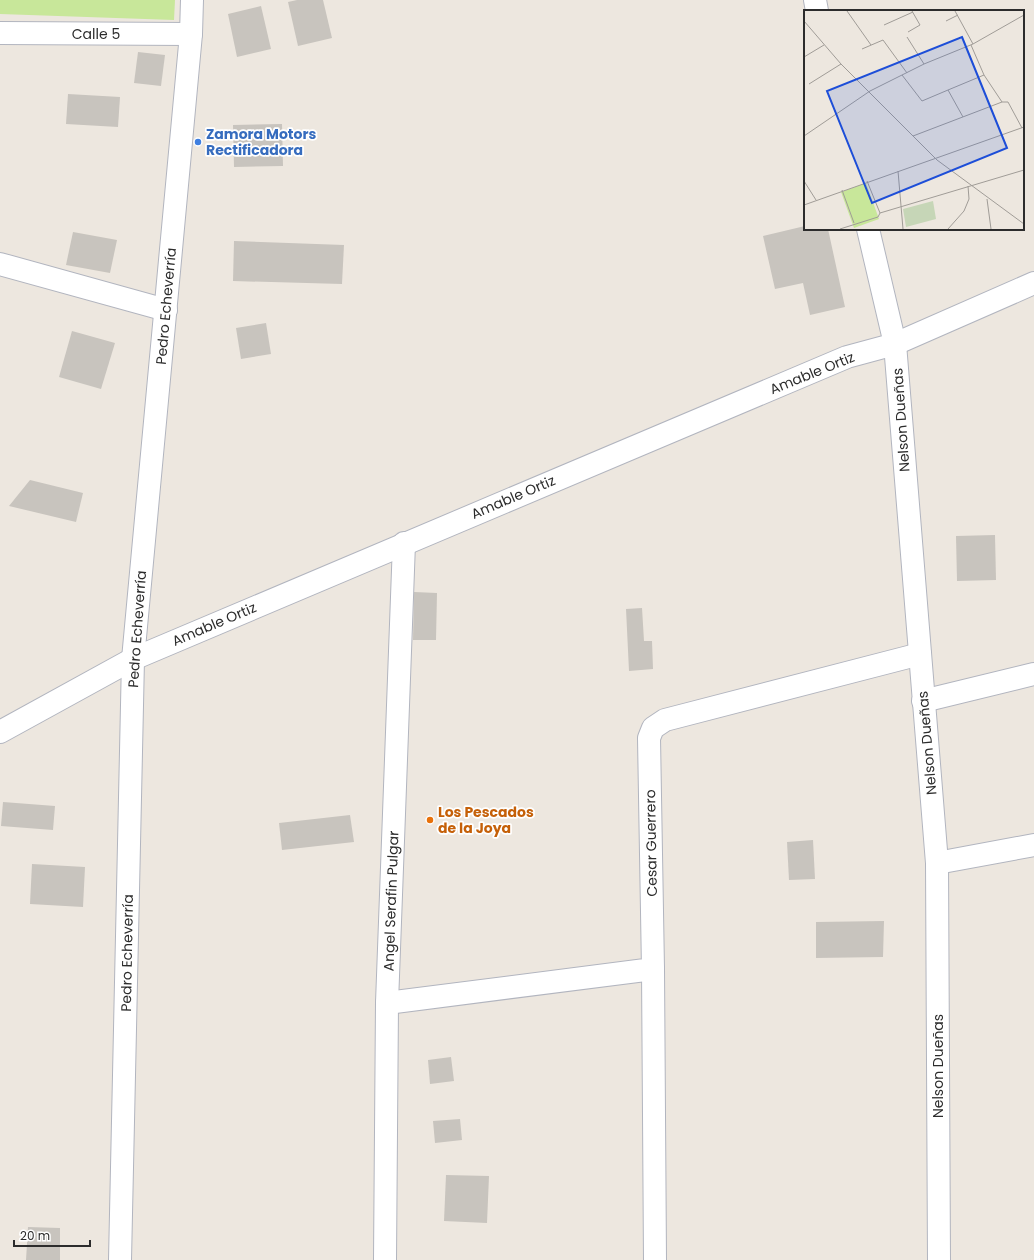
<svg xmlns="http://www.w3.org/2000/svg" width="1034" height="1260" font-family="Poppins,sans-serif">
<rect width="100%" height="100%" fill="#ede7df"/>
<path fill="#c8e79a" d="M0 0H175L174 20 0 14Z"/>
<g fill="#c8c4be">
<path d="M297 0H323L332 38 298 46 288 2Z"/>
<path d="M261 6 271 49 237 57 228 14Z"/>
<path d="M138 52 165 55 161 86 134 83Z"/>
<path d="M68 94 120 97 118 127 66 124Z"/>
<path d="M282 124 283 166 234 167 233 125Z"/>
<path d="M805 226V229H828L845 307 810 315 803 283 775 289 763 236Z"/>
<path d="M73 232 117 240 110 273 66 265Z"/>
<path d="M234 241 344 245 342 284 233 281Z"/>
<path d="M266 323 271 354 241 359 236 328Z"/>
<path d="M72 331 115 343 101 389 59 377Z"/>
<path d="M30 480 83 493 76 522 9 506Z"/>
<path d="M995 535 996 580 957 581 956 536Z"/>
<path d="M414 592 437 593 436 640H413Z"/>
<path d="M642 608 644 641H652L653 669 629 671 626 609Z"/>
<path d="M3 802 55 806 53 830 1 826Z"/>
<path d="M350 815 354 842 282 850 279 823Z"/>
<path d="M813 840 815 879 789 880 787 842Z"/>
<path d="M32 864 85 867 83 907 30 904Z"/>
<path d="M884 921 883 957 816 958V922Z"/>
<path d="M451 1057 454 1081 430 1084 428 1060Z"/>
<path d="M460 1119 462 1140 435 1143 433 1121Z"/>
<path d="M446 1175 489 1176 487 1223 444 1221Z"/>
<path d="M28 1227 60 1228V1260H26Z"/>
</g>
<g fill="none" stroke-linecap="round" stroke-linejoin="round">
<g stroke="#b2b5bf" stroke-width="24">
<g id="street">
<path d="M815 0 817 11"/>
<path d="M0 33 191 34"/>
<path d="M868 229 895 344 937 863 939 1260"/>
<path d="M0 264 166 310"/>
<path d="M923 701 1034 674"/>
<path d="M937 863 1034 845"/>
<path d="M653 969 655 1260"/>
<path d="M387 1003 653 969 649 738 653 728 665 720 920 654"/>
<path d="M120 1260 133 659 191 34 192 0"/>
<path d="M385 1260 387 1003 404 543"/>
</g>
</g>
<g stroke="#b2b5bf" stroke-width="24">
<path id="secondary" d="M0 732 133 659 847 357 895 344 1034 283"/>
</g>
<use href="#street" stroke="#fff" stroke-width="22"/>
<use href="#secondary" stroke="#fff" stroke-width="22"/>
</g>
<circle fill="#3f7fe0" stroke="#fff" stroke-width="1.5" cx="198" cy="142" r="4"/>
<circle fill="#e8710a" stroke="#fff" stroke-width="1.5" cx="430" cy="820" r="4"/>
<g text-anchor="middle" dominant-baseline="central" stroke-width="3.5" stroke-linejoin="round" paint-order="stroke">
<g font-size="14" fill="#2c2c2c" stroke="#fff">
<text x="96" y="34">Calle 5</text>
<text transform="translate(166 306) rotate(-85)">Pedro Echeverría</text>
<text transform="translate(812 373) rotate(-22)">Amable Ortiz</text>
<text transform="translate(901 420) rotate(-94)">Nelson Dueñas</text>
<text transform="translate(513 497) rotate(-23)">Amable Ortiz</text>
<text transform="translate(214 624) rotate(-23)">Amable Ortiz</text>
<text transform="translate(137 629) rotate(-86)">Pedro Echeverría</text>
<text transform="translate(927 743) rotate(-95)">Nelson Dueñas</text>
<text transform="translate(651 843) rotate(-91)">Cesar Guerrero</text>
<text transform="translate(391 901) rotate(-88)">Angel Serafin Pulgar</text>
<text transform="translate(127 953) rotate(-89)">Pedro Echeverría</text>
<text transform="translate(938 1066) rotate(-90)">Nelson Dueñas</text>
</g>
<g font-size="14" font-weight="bold" fill="#366cbe" stroke="#fff" text-anchor="start">
<text x="206" y="134">Zamora Motors<tspan x="206" dy="16">Rectificadora</tspan></text>
</g>
<g font-size="14" font-weight="bold" fill="#c56008" stroke="#fff" text-anchor="start">
<text x="438" y="812">Los Pescados<tspan x="438" dy="16">de la Joya</tspan></text>
</g>
</g>
<g transform="translate(804 10)">
<rect width="220" height="220" fill="#ede7df"/>
<path d="M129 191 132 209 102 217 99 199Z" fill="#c6d6b7"/>
<path d="M62 173 75 209 50 218 37 182Z" fill="#c8e79a"/>
<path fill="none" stroke="#a09c97" stroke-width="1" d="M43 1 67 35M151 1 169 34M0 11 37 54 133 150 220 214M142 11 154 5M80 15 109 2M104 22 116 15 108 1M103 27 120 54M167 35 180 65 198 92H204L218 118M58 39 79 30 103 63M0 47 20 35M98 65 118 91 144 80 159 107M5 74 37 54M144 80 180 65M0 126 66 81 120 54 169 34 220 5M109 126 198 92M94 161 99 219M0 171 12 190M63 171 76 203M38 180 50 213M183 189 187 219M0 195 220 117M36 219 74 207 76 203 220 160M144 219 160 201 165 189 164 176"/>
<path fill="#1d4ed8" fill-opacity="0.15" stroke="#1d4ed8" stroke-width="2" d="M158 27 203 138 68 193 23 81Z"/>
<rect width="220" height="220" fill="none" stroke="#2c2c2c" stroke-width="2"/>
</g>
<path d="M14 1240v6h76v-6" fill="none" stroke="#2c2c2c" stroke-width="2"/>
<text x="20" y="1240" font-size="12" fill="#2c2c2c" stroke="#ffffff" stroke-width="3" paint-order="stroke">20 m</text>
</svg>
